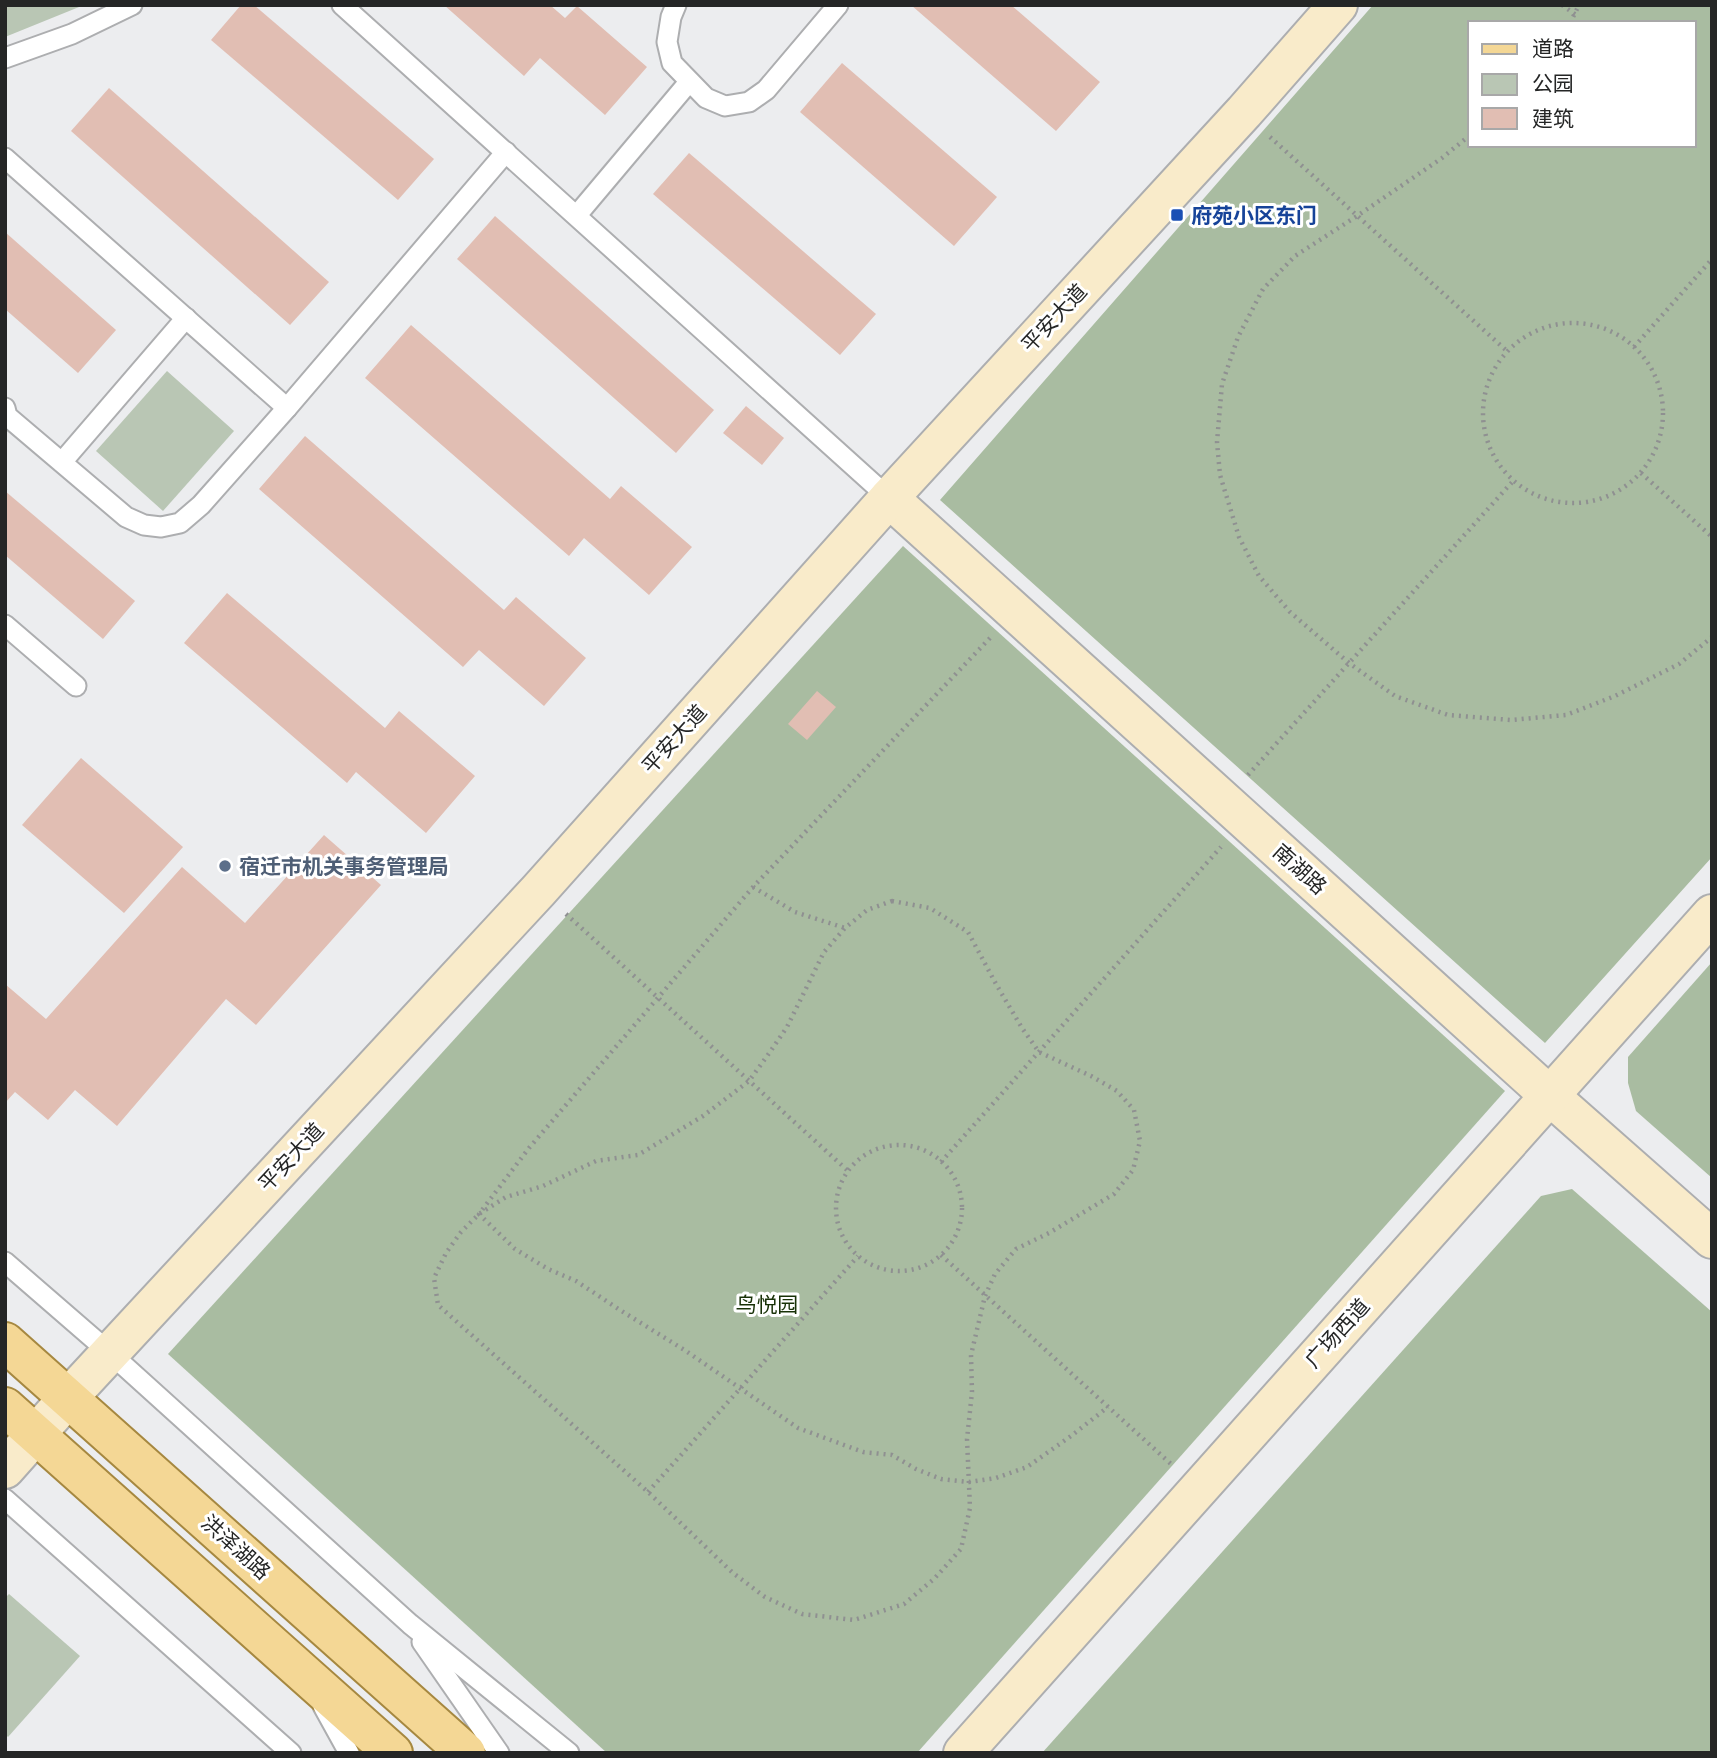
<svg xmlns="http://www.w3.org/2000/svg" width="1717" height="1758" font-family="Arial,'Noto Sans SC',sans-serif">
<rect width="100%" height="100%" fill="#ecedef"/>
<g fill="#b9c6b4">
<path d="M5 5H84L5 37Z"/>
<path d="M167 371 234 431 163 511 96 451Z"/>
<path d="M9 1594 80 1656 8 1737 5 1734V1598Z"/>
</g>
<g fill="#a9bca1" fill-rule="evenodd">
<path d="M1373 5H1712V857L1545 1043 940 500ZM1470 23H1694V145H1470Z"/>
<path d="M903 546 1505 1091 917 1753H607L168 1354Z"/>
<path d="M1712 962V1178L1636 1111 1628 1083V1057Z"/>
<path d="M1572 1189 1712 1312V1753H1042L1541 1196Z"/>
</g>
<g fill="#e1beb3">
<path d="M241 5H254L434 159 398 200 211 40Z"/>
<path d="M444 5H550L565 18 577 6 647 67 605 115 540 58 524 76Z"/>
<path d="M911 5H1011L1100 82 1056 131Z"/>
<path d="M842 63 997 197 954 246 800 112Z"/>
<path d="M109 88 329 282 290 325 71 131Z"/>
<path d="M689 153 876 314 840 355 653 194Z"/>
<path d="M495 216 714 410 676 453 457 259Z"/>
<path d="M5 232 116 330 78 373 5 309Z"/>
<path d="M411 325 610 499 621 486 692 547 649 595 584 538 569 556 365 378Z"/>
<path d="M746 406 784 438 762 465 723 433Z"/>
<path d="M305 436 504 610 516 597 586 658 544 706 479 650 463 667 259 489Z"/>
<path d="M5 491 135 601 103 639 5 555Z"/>
<path d="M227 593 385 728 399 711 475 776 426 833 356 772 347 783 184 643Z"/>
<path d="M817 691 836 707 807 740 788 724Z"/>
<path d="M81 758 183 847 124 913 22 825Z"/>
<path d="M324 835 381 885 256 1025 226 999 117 1126 75 1090 48 1120 15 1092 5 1103V984L46 1019 182 867 245 923Z"/>
</g>
<g fill="none" stroke-linecap="round" stroke-linejoin="round">
<g stroke="#adaeb0" stroke-width="23">
<g id="lane">
<path d="M342 5 889 498"/>
<path d="M676 5 671 17 667 42 672 63 706 98 725 106 749 102 766 90 838 5"/>
<path d="M5 58 72 34 132 5"/>
<path d="M5 158 287 408 506 152"/>
<path d="M577 215 689 82"/>
<path d="M5 408 7 416 126 517 144 525 161 527 180 523 201 505 287 408"/>
<path d="M62 462 186 318"/>
<path d="M5 625 76 686"/>
<path d="M5 1262 110 1353 410 1624 569 1753"/>
<path d="M5 1499 291 1753"/>
<path d="M422 1642 499 1753"/>
<path d="M323 1706 349 1753"/>
</g>
</g>
<g stroke="#adaeb0" stroke-width="42">
<g id="secondary">
<path d="M889 498 1550 1096 1712 1239"/>
<path d="M5 1469 68 1398 539 890 889 498 1244 112 1338 5"/>
<path d="M963 1753 1712 914"/>
</g>
</g>
<g stroke="#a68840" stroke-width="42">
<g id="primary">
<path d="M5 1342 466 1753"/>
<path d="M5 1407 393 1753"/>
</g>
</g>
<g stroke="#8f9091" stroke-width="4.5" stroke-dasharray="2 5" stroke-linecap="butt">
<path d="M1562 5 1576 15"/>
<path d="M1570 23 1579 5"/>
<path d="M1470 135 1442 158 1357 216 1295 256 1263 289 1238 337 1222 384 1217 442 1220 475 1239 537 1259 576 1290 612 1349 663 1395 696 1448 715 1511 720 1566 715 1615 696 1679 664 1712 637"/>
<path d="M1270 137 1508 352"/>
<circle cx="1573" cy="413" r="90"/>
<path d="M1634 347 1712 259"/>
<path d="M1641 473 1712 537"/>
<path d="M990 638 753 887 529 1148 479 1214 515 1249 548 1269 576 1281 620 1310 686 1351 798 1428 863 1452 892 1455 916 1469 941 1479 969 1482 996 1478 1027 1467 1071 1436 1108 1407"/>
<path d="M1248 775 1514 480"/>
<path d="M753 887 795 912 845 928"/>
<path d="M892 901 930 908 968 932 996 984 1022 1028 1039 1052 1091 1076 1117 1091 1134 1110 1140 1141 1133 1170 1114 1194 1049 1233 1016 1249 995 1274 985 1296 971 1355 972 1392 967 1439 970 1508 961 1549 934 1579 904 1604 854 1620 802 1614 765 1597 733 1573 648 1492 438 1305 434 1278 446 1253 461 1232 479 1214 506 1197 543 1186 596 1161 638 1155 703 1116 749 1081 770 1052 787 1027 824 952 845 928 867 910Z"/>
<path d="M566 914 847 1170"/>
<circle cx="899" cy="1208" r="63"/>
<path d="M941 1162 1221 847"/>
<path d="M941 1255 1171 1464"/>
<path d="M648 1492 858 1256"/>
</g>
<use href="#lane" stroke="#fff" stroke-width="19"/>
<use href="#secondary" stroke="#f9ebca" stroke-width="38"/>
<use href="#primary" stroke="#f4d795" stroke-width="38"/>
</g>
<rect fill="#1a4fb4" stroke="#fff" stroke-width="2.5" x="1170" y="208" width="14" height="14" rx="3.5"/>
<circle fill="#5c6f8a" stroke="#fff" stroke-width="2.5" cx="225" cy="866" r="7"/>
<g text-anchor="middle" dominant-baseline="central" stroke-width="6" stroke-linejoin="round" paint-order="stroke">
<g font-size="21" font-weight="bold" fill="#164399" stroke="#fff" text-anchor="start">
<text x="1191" y="215">府苑小区东门</text>
</g>
<g font-size="21" fill="#252626" stroke="#fff">
<text transform="translate(1054 318) rotate(-47)">平安大道</text>
<text transform="translate(674 739) rotate(-48)">平安大道</text>
<text transform="translate(1300 869) rotate(42)">南湖路</text>
<text transform="translate(291 1157) rotate(-47)">平安大道</text>
<text transform="translate(1337 1333) rotate(-48)">广场西道</text>
<text transform="translate(236 1547) rotate(42)">洪泽湖路</text>
</g>
<g font-size="21" font-weight="bold" fill="#4e5e75" stroke="#fff" text-anchor="start">
<text x="239" y="866">宿迁市机关事务管理局</text>
</g>
<g font-size="21" fill="#183107" stroke="#fff">
<text x="767" y="1304">鸟悦园</text>
</g>
</g>
<rect width="1717" height="1758" fill="none" stroke="#252626" stroke-width="14"/>
<rect x="1468" y="21" width="228" height="126" fill="#ffffff" stroke="#a8a8a8" stroke-width="2"/>
<rect x="1482" y="44" width="35" height="10" fill="#f4d795" stroke="#a8a8a8" stroke-width="2"/>
<text x="1532" y="56" font-size="21" fill="#252626">道路</text>
<rect x="1482" y="74" width="35" height="21" fill="#b9c6b4" stroke="#a8a8a8" stroke-width="2"/>
<text x="1532" y="91" font-size="21" fill="#252626">公园</text>
<rect x="1482" y="108" width="35" height="21" fill="#e1beb3" stroke="#a8a8a8" stroke-width="2"/>
<text x="1532" y="126" font-size="21" fill="#252626">建筑</text>
</svg>
